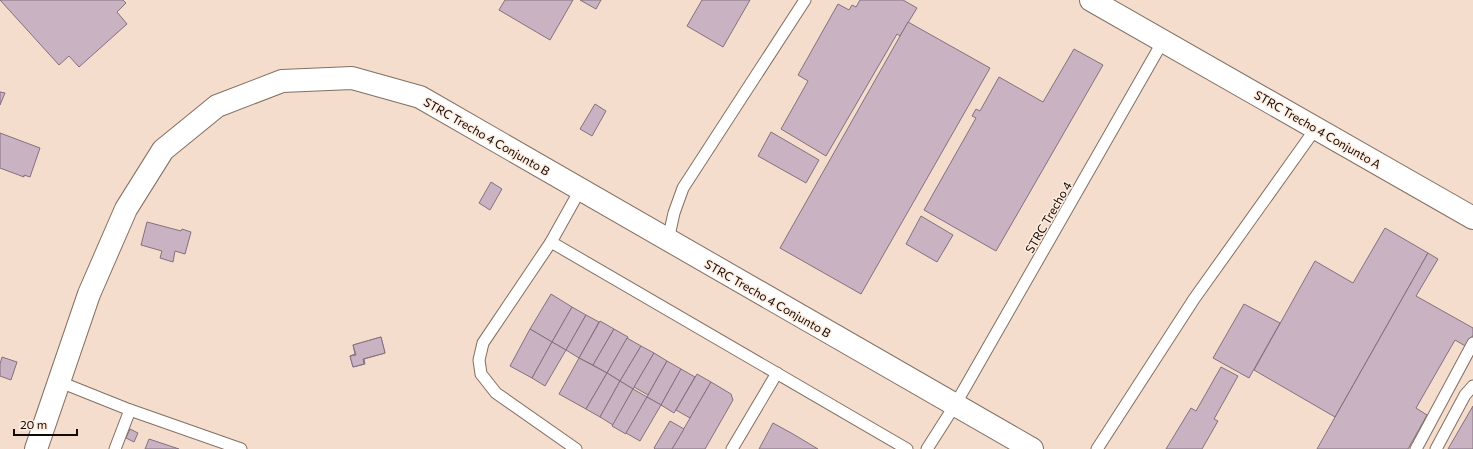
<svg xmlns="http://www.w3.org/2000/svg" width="1473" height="449" font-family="Commissioner,sans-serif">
<rect width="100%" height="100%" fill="#f5ddce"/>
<g fill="#c9b3c3" stroke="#84707e">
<path d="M0 0H123L126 3 117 12 127 24 79 67 69 56 59 65Z"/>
<path d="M505 0H573L550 40 499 10Z"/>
<path d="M580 0H601L596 9Z"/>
<path d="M702 0H750L723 47 687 26Z"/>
<path d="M860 0H903L917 8 900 36 897 34 826 156 781 129 808 81 798 75 838 4 849 10 852 5 856 7Z"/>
<path d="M908 22 990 68 861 294 780 248Z"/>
<path d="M1074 49 1103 65 996 251 924 210 976 118 972 116 976 109 980 111 999 77 1043 102Z"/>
<path d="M0 92 5 93 0 105Z"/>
<path d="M595 104 606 111 592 136 580 129Z"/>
<path d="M771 132 819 160 806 183 758 156Z"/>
<path d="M0 133 40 148 30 177 24 175V177L0 168Z"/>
<path d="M491 182 502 189 490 210 479 203Z"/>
<path d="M921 216 953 235 937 262 906 244Z"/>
<path d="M147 222 181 231 182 229 191 232 185 254 175 251 173 262 160 258 162 251 141 245Z"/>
<path d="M1385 228 1428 253 1335 417 1254 370 1315 261 1353 283Z"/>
<path d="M1428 253 1438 259 1416 296 1473 328V335L1467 347 1455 340 1416 408 1427 415 1408 449H1317Z"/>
<path d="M551 294 572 307 552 342 530 329Z"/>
<path d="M1244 304 1280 323 1249 378 1213 358Z"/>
<path d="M572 307 586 315 566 350 552 342Z"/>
<path d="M586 315 599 322 579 358 566 350Z"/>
<path d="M600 321 614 329 593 365 579 358Z"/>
<path d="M530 329 552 342 532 378 510 366Z"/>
<path d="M614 329 628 337 607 373 593 365Z"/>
<path d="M381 337 385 353 364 359 365 364 353 367 350 356 355 354 353 345Z"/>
<path d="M381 337 385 353 363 359 364 364 353 367 350 356 356 355 353 345Z"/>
<path d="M627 338 641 346 620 381 607 373Z"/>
<path d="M552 342 566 350 545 386 532 378Z"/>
<path d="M641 346 654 353 633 389 620 381Z"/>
<path d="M654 353 667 361 648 395 634 387Z"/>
<path d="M2 357 17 362 11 380 0 376V364Z"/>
<path d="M579 358 607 373 586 409 559 394Z"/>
<path d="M667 361 681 369 661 405 647 397Z"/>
<path d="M1221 367 1238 376 1214 419 1218 421 1202 449H1166L1191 408 1196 411Z"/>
<path d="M681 369 695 377 674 413 661 405Z"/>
<path d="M607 373 620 381 600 417 586 409Z"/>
<path d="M697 374 711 382 690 418 676 410Z"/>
<path d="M620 381 633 389 613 425 600 417Z"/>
<path d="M711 382 731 394 733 400 705 449H672Z"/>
<path d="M633 389 647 397 626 434 612 426Z"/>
<path d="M647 397 661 405 640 441 626 433Z"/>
<path d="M1473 406V449H1448Z"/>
<path d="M670 421 684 429 672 449H655L654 448Z"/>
<path d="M773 423 793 434 818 449H759Z"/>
<path d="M130 429 138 433 134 442 126 438Z"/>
<path d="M149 439 179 449H145Z"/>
</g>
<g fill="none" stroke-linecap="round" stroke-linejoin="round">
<g stroke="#836f61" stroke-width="13">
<g id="service">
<path d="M668 240 674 213 683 188 805 0"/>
<path d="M551 242 907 449"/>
<path d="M60 382 130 410 241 449"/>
<path d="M115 449 130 410"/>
<path d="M576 449 496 393 481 374 479 360 483 343 551 242 580 190"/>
<path d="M732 449 777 373"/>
<path d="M927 449 955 405 1163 41"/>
<path d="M1097 449 1194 299 1316 128"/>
<path d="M1416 449 1473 343"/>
<path d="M1436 449 1465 395 1473 386"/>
</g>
</g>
<g stroke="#836f61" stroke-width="24">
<g id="tertiary">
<path d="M1091 0 1473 218"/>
<path d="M36 449 89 294 126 209 163 150 217 106 282 81 352 78 420 97 1032 449"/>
</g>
</g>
<use href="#service" stroke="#fff" stroke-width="11"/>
<use href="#tertiary" stroke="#fff" stroke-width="22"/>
</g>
<g text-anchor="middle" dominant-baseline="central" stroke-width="3" stroke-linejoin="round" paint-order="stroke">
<g font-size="12" fill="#110a05" stroke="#ffecdf">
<text transform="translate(1318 129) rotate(30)">STRC Trecho 4 Conjunto A</text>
<text transform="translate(487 136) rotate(30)">STRC Trecho 4 Conjunto B</text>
<text transform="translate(1048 217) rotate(-60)">STRC Trecho 4</text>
<text transform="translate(768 298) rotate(30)">STRC Trecho 4 Conjunto B</text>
</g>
</g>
<path d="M14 429v6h63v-6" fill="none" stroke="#110a05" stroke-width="2"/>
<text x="20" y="429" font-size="12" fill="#110a05" stroke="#ffecdf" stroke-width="3" paint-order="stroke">20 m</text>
</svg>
